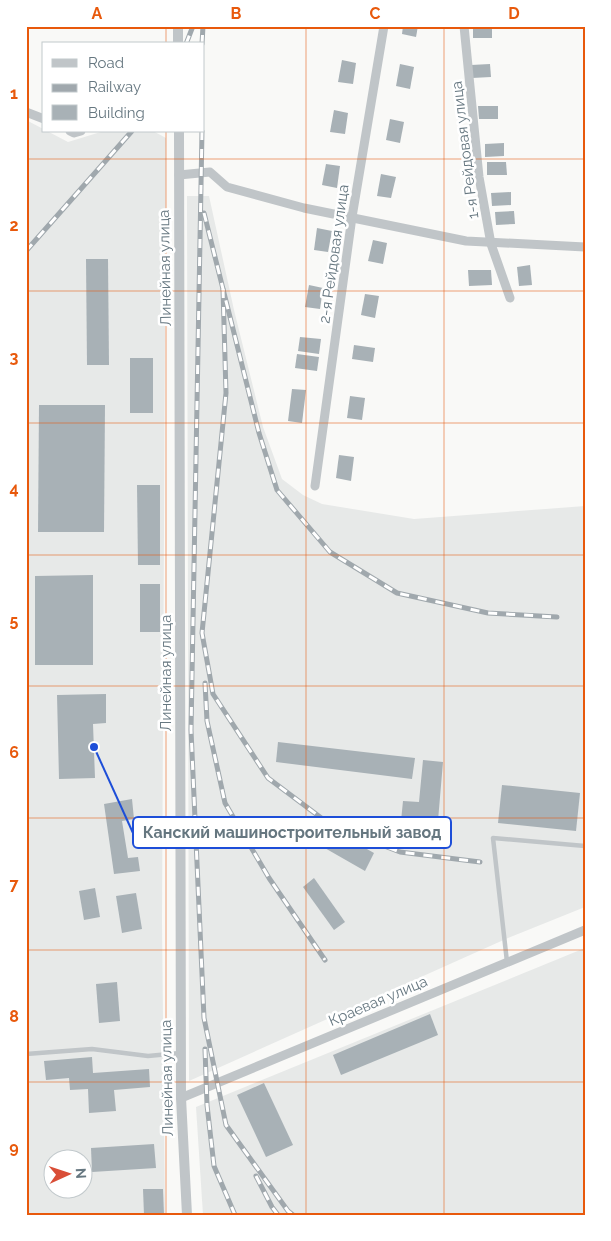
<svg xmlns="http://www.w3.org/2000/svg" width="611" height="1241" font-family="Raleway,sans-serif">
<rect width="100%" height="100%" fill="#f9f9f7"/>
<g fill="#e7e9e8" fill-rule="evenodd">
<path d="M28 121 68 142 104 131H153L166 138 162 921 165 1215H26V122ZM52 1158H82V1188H52Z"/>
<path d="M187 196H209L234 310 263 427 282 479 303 495 322 504 414 519 585 506V907L508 938 189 1081Z"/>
<path d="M585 948V1215H203L196 1107Z"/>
</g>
<g fill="#a8b1b6">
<path d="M403 26H418L416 37 402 34Z"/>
<rect x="473" y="26" width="19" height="12"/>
<path d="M342 60 356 63 353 84 338 82Z"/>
<path d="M400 64 414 67 410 89 396 86Z"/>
<path d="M490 64 491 77 472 78 471 65Z"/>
<path d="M478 106H498V119H479Z"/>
<path d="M334 110 348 113 345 134 330 132Z"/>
<path d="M390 119 404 122 400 143 386 140Z"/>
<path d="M504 143V156L485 157V144Z"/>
<path d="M487 162H506L507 175H487Z"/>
<path d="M326 164 340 166 337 188 322 185Z"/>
<path d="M381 174 396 177 391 198 377 196Z"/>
<path d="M511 192V205L492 206 491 193Z"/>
<path d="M514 211 515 224 496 225 495 212Z"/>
<path d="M317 228 332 231 328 252 314 250Z"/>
<path d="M373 240 387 243 383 264 368 261Z"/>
<path d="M86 259H108L109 365H87Z"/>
<path d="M530 265 532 285 519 286 517 267Z"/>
<path d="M468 270H491L492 285 469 286Z"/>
<path d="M309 285 323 288 320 309 305 307Z"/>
<path d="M365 294 379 296 375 318 361 315Z"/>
<path d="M300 337 321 339 319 354 298 351Z"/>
<path d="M354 345 375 348 373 362 352 359Z"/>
<path d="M297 354 319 357 317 371 295 368Z"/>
<rect x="130" y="358" width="23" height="55"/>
<path d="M292 389 306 390 302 423 288 421Z"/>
<path d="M350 396 365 398 362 420 347 418Z"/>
<path d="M39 405H105L104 532H38Z"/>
<path d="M339 455 354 457 351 481 336 478Z"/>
<path d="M137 485H160V565H138Z"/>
<path d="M93 575V665H35V576Z"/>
<rect x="140" y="584" width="20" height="48"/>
<path d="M106 694V723L93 724 95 778 59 779 57 695Z"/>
<path d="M278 742 415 758 412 779 276 762Z"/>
<path d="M423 760 443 762 436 844 416 842 417 832 400 831 403 801 419 802Z"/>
<path d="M502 785 580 793 576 831 498 823Z"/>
<path d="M132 799 134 819 122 821 128 858 138 857 140 871 114 874 104 804Z"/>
<path d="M333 830 374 853 365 871 323 847Z"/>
<path d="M314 878 345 922 334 930 303 887Z"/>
<path d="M95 888 100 917 84 920 79 891Z"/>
<path d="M136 893 142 929 122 933 116 896Z"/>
<path d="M117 982 120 1021 99 1023 96 984Z"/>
<path d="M430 1014 438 1035 341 1075 333 1055Z"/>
<path d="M92 1057 93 1073 149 1069 150 1087 114 1090 116 1111 89 1113 88 1089 70 1090 69 1078 46 1080 44 1061Z"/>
<path d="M264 1083 293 1145 266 1157 237 1095Z"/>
<path d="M154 1144 156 1168 92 1172 91 1148Z"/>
<path d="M143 1189H163L164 1215H144Z"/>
</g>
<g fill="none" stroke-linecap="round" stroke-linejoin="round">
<g stroke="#c0c5c8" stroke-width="4.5">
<path d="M507 962 493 838 585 846"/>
<path d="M26 1054 92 1049 148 1056 180 1053"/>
</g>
<g stroke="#c0c5c8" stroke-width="9">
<path d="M464 26 479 177 491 244 510 298"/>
<path d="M26 112 44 119"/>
<path d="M70 131 74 133 81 131"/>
<path d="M179 175 210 172 227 187 304 208 466 241 585 247"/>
<path d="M315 486 352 217 384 26"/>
<path d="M181 1098 585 930"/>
</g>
<g stroke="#c0c5c8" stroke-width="10">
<path d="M178 26V44"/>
<path d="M179 131 181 1098 187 1215"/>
</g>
<g stroke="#a0a8ad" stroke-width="5">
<g id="rail">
<path d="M186 44 193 26"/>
<path d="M202 44 203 26"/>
<path d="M202 131 191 730 204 1018 226 1125 288 1211 293 1215"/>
<path d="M204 213 259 433 277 490 330 552 397 593 488 613 557 617"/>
<path d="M26 251 132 131"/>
<path d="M223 289 226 393 202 633 213 694 268 778 332 826 400 852 480 862"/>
<path d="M205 683 207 721 225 803 269 878 325 960"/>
<path d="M205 1049 207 1105 214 1166 235 1215"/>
<path d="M256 1176 272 1207 278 1215"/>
</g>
</g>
<use href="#rail" stroke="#fff" stroke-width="3" stroke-dasharray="9" stroke-linecap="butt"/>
</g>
<path fill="none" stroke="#e8590c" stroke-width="1" stroke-opacity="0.55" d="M166 26V44M306 26V1215M444 26V1215M166 131V1215M26 159H585M26 291H585M26 423H585M26 555H585M26 686H585M26 818H585M26 950H585M26 1082H585"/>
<g text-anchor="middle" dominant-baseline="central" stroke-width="5" stroke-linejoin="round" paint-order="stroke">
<g font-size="15" fill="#667780" stroke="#fff">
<text transform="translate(465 150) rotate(-97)">1-я Рейдовая улица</text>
<text transform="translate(334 254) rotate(-82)">2-я Рейдовая улица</text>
<text transform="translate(165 268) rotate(-91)">Линейная улица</text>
<text transform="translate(166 673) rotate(-90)">Линейная улица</text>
<text transform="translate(378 1001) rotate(-23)">Краевая улица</text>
<text transform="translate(167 1078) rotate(-91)">Линейная улица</text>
</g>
</g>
<path fill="none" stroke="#1d4ed8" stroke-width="2" d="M94 747L133 833"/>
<circle fill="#1d4ed8" stroke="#fff" stroke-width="2" cx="94" cy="747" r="5"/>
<rect fill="#fff" stroke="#1d4ed8" stroke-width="2" x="133" y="817" width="318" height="31" rx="5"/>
<g font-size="16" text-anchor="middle" font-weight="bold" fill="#667780">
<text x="292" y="838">Канский машиностроительный завод</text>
</g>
<rect width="611" height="1241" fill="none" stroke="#ffffff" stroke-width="55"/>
<rect x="42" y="42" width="162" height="90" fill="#ffffff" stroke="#c2c9cc"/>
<rect x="52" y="59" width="25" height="8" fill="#c0c5c8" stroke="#c2c9cc"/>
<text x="88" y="68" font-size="15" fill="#667780">Road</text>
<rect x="52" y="84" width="25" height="8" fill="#a0a8ad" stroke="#c2c9cc"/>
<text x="88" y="92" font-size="15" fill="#667780">Railway</text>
<rect x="52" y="105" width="25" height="15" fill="#a8b1b6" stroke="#c2c9cc"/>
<text x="88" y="118" font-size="15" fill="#667780">Building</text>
<g transform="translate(68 1174) rotate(87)"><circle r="24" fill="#ffffff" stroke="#c2c9cc"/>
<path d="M0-4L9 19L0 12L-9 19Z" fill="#d94e37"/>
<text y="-8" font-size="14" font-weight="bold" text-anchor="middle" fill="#667780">N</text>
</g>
<rect x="28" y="28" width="556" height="1186" fill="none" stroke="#e8590c" stroke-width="2"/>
<g font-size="16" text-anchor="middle" font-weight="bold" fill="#e8590c">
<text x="97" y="19">A</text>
<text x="236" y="19">B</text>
<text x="375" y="19">C</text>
<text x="514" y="19">D</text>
<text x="14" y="99">1</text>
<text x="14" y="231">2</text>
<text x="14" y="363">3</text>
<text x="14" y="494">4</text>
<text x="14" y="626">5</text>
<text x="14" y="758">6</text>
<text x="14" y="890">7</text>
<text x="14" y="1022">8</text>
<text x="14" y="1153">9</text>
</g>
</svg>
